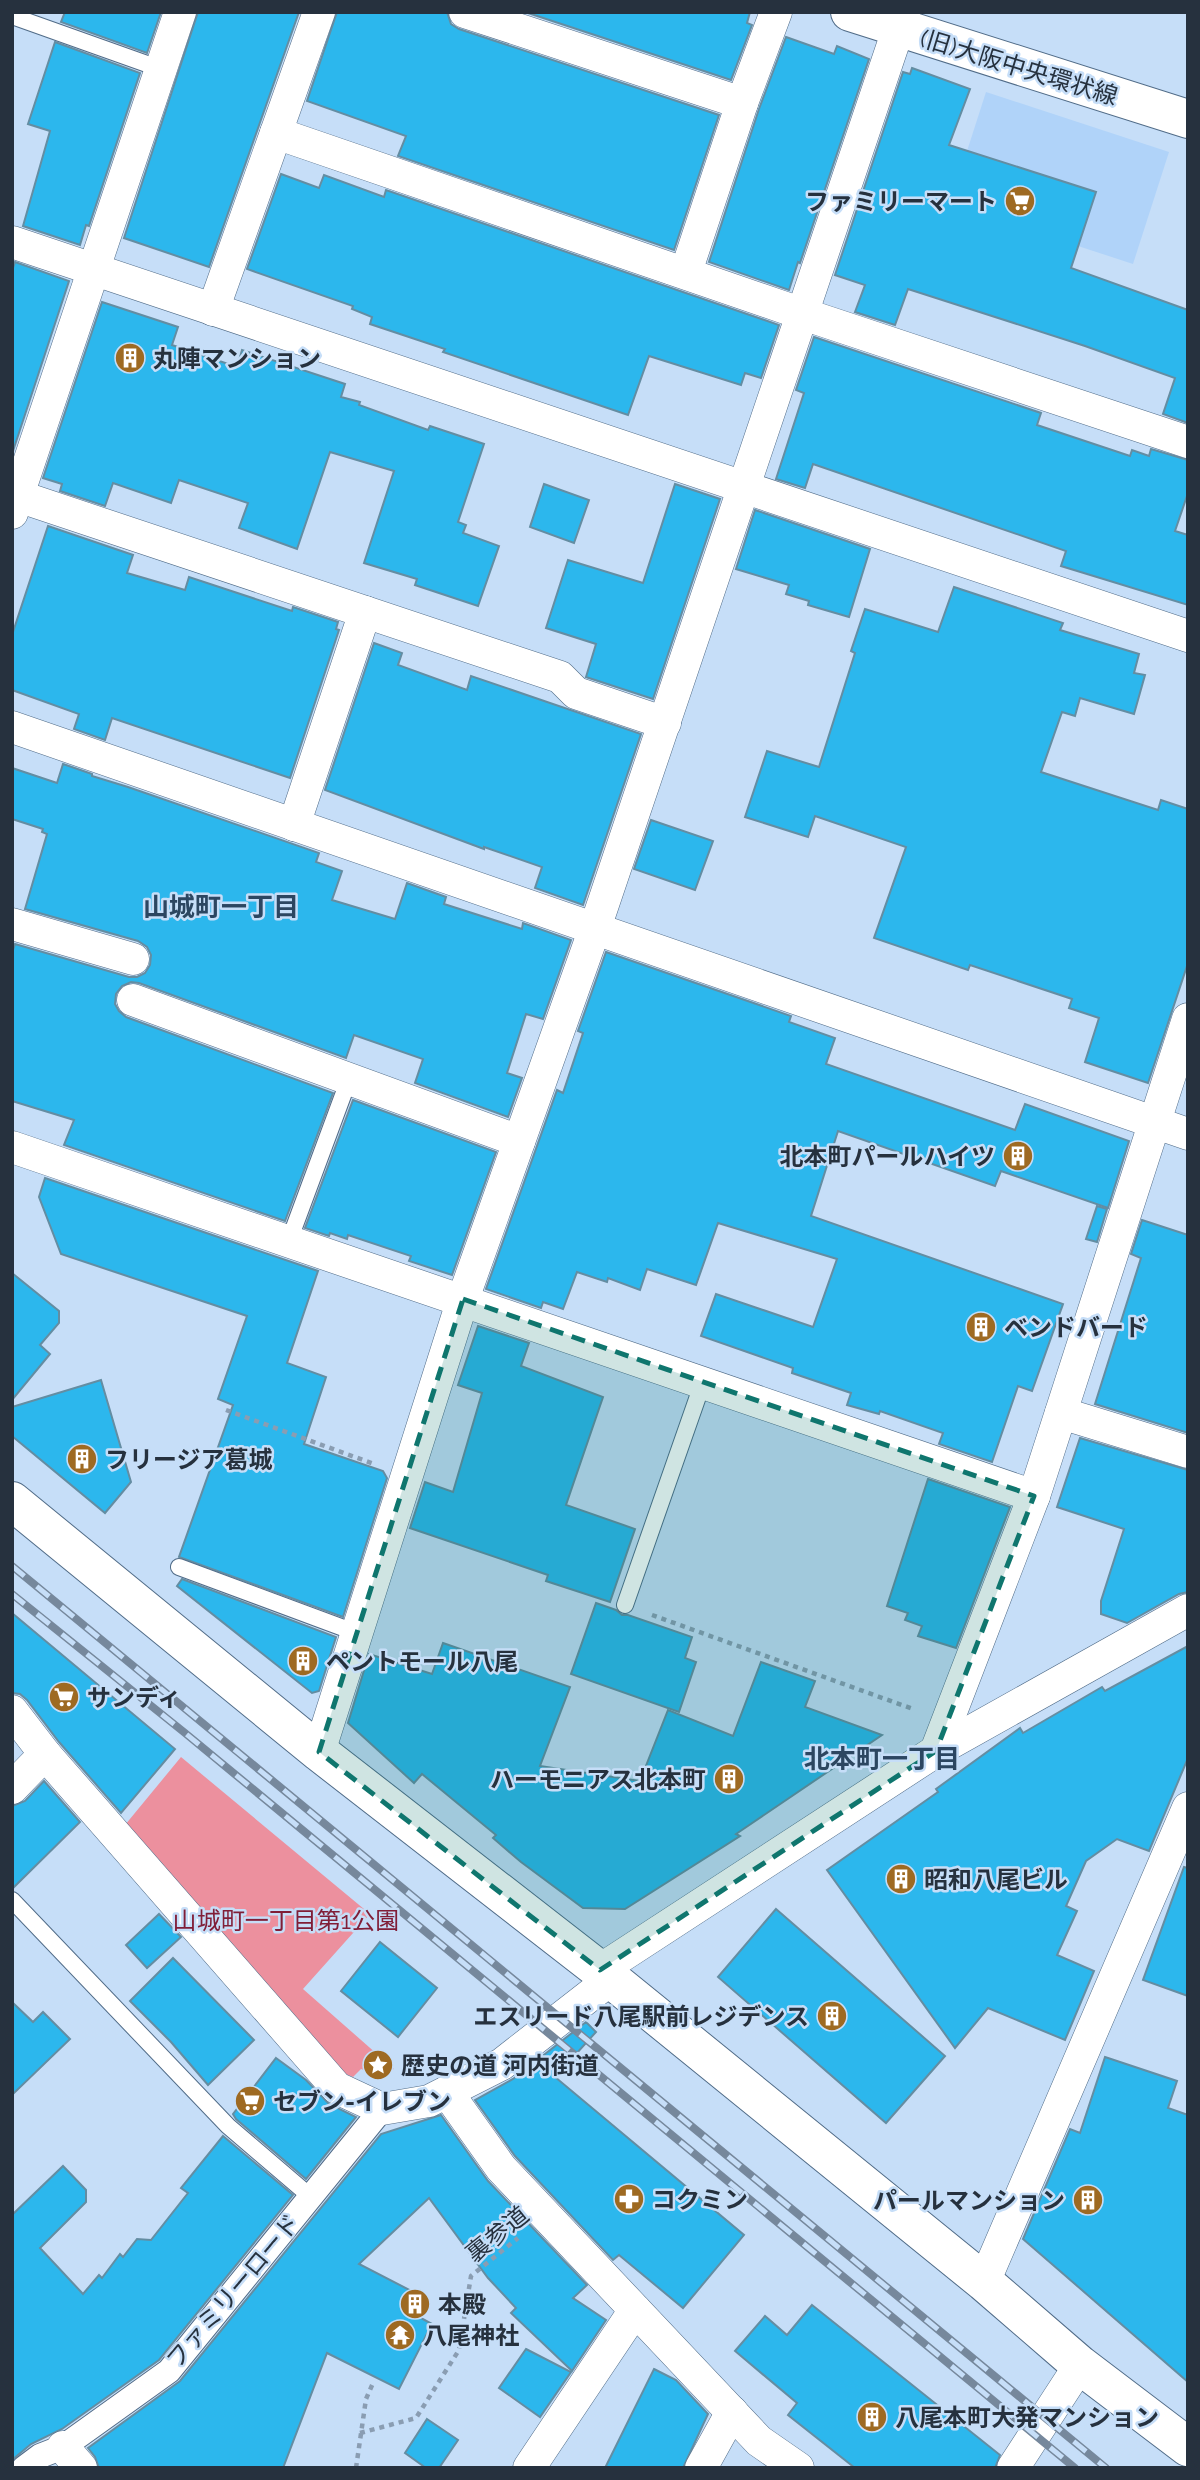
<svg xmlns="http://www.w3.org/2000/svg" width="1200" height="2480" font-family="Raleway,'Noto Sans JP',sans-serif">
<rect width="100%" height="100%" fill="#c6def8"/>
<path fill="#b0d3f9" d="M986 92 1169 152 1133 264 950 204Z"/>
<path fill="#ec909e" d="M181 1757 370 1914 303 1989 394 2069 375 2074 361 2069 353 2077 341 2072 125 1825Z"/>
<g fill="#2cb7ed" stroke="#648da2" stroke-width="2">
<path d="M65 12H161L147 53 61 22Z"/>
<path d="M198 12H299L209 267 124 238Z"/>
<path d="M337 12H447L451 24 459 29 719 115 674 250 398 156 406 136 307 101Z"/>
<path d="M525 12H750L747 23 752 25 731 80Z"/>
<path d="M786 37 834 54 837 46 869 59 800 263 798 262 789 290 709 262 759 109Z"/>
<path d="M55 42 140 73 89 226 86 225 80 245 23 226 50 131 28 124Z"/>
<path d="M912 68 970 89 949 145 1096 192 1071 268 1188 310V423L1163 414 1175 378 1085 346 908 289 895 325 855 312 865 285 835 275 903 72 910 74Z"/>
<path d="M281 174 319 188 324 175 384 197 386 190 779 325 761 378 745 373 741 385 649 356 628 415 443 352 445 349 370 324 372 317 352 309 353 306 247 269Z"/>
<path d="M15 262 69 281 12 454V271Z"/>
<path d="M102 302 178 327 172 345 237 367 242 350 345 384 341 397 360 402 359 405 428 430 430 426 484 444 458 522 466 525 463 533 499 546 478 606 415 585 417 579 364 563 394 471 330 452 297 549 239 528 248 503 179 480 171 503 113 483 105 506 60 491 62 484 43 478Z"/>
<path d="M814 337 1041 413 1037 425 1130 456 1132 450 1149 456 1151 449 1188 460V493L1175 531 1188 535V605L1061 566 1066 551 813 464 805 488 776 479 804 393 796 390Z"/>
<path d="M544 484 589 500 574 543 530 527Z"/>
<path d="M675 484 720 499 653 699 586 677 596 644 546 628 568 560 643 583Z"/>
<path d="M755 510 870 549 849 617 808 605 809 601 786 594 789 585 736 569Z"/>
<path d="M48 526 133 555 127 573 185 590 189 577 292 611 293 607 338 622 336 629 339 630 290 778 112 718 105 740 74 729 79 714 12 690V635Z"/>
<path d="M954 587 1063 623 1060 630 1139 654 1134 673 1145 675 1134 714 1080 698 1075 716 1062 712 1041 772 1158 810 1161 800 1188 809V963L1148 1083 1085 1062 1099 1018 1069 1008 1072 999 970 965 968 970 874 938 906 847 815 816 808 837 745 817 767 751 819 767 855 653 851 651 865 609 938 632Z"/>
<path d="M374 643 402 653 398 665 467 690 471 676 641 734 583 905 535 888 542 867 484 847V849L325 790Z"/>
<path d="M63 764 92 774V776L128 787 319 853 316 862 342 871 332 900 395 919 407 883 446 897 444 904 522 929 523 923 571 940 543 1019 526 1014 507 1073 522 1078 508 1117 415 1083 423 1059 354 1035 346 1058 139 983 131 982 122 986 116 994 115 1004 119 1011 126 1017 333 1093 285 1221 64 1145 74 1120 12 1101V953L15 944 129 977H137L145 973 150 965 151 955 147 947 138 941 25 909 47 834 42 832 43 829 12 819V768L57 783Z"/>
<path d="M651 820 713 841 695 890 634 869Z"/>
<path d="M606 952 791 1016 789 1022 835 1038 826 1064 1015 1130 1025 1104 1129 1141 1108 1208 1001 1171 995 1186 838 1131 811 1216 1063 1304 1032 1391 1018 1386 992 1462 939 1444 943 1433 880 1411 879 1414 847 1405 851 1393 792 1373 793 1368 701 1336 716 1294 813 1327 837 1259 718 1223 696 1285 647 1269 640 1290 608 1278 607 1282 577 1272 563 1309 543 1302 541 1308 486 1289 557 1090 563 1093 583 1033 578 1031Z"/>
<path d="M353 1100 496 1152 452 1275 409 1261 411 1256 348 1235 347 1239 330 1233 329 1236 305 1228Z"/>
<path d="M45 1178 318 1271 287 1363 326 1377 304 1444 383 1471 387 1478 343 1617 179 1557 233 1405 218 1399 247 1316 61 1254 39 1197Z"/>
<path d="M1097 1206 1107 1209 1097 1242 1086 1239Z"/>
<path d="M1142 1220 1188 1235V1433L1095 1404 1141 1258 1131 1254Z"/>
<path d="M12 1273 59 1311V1323L40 1345 50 1354 12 1400Z"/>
<path d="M478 1326 529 1343 521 1366 603 1397 566 1505 635 1529 610 1602 546 1581 548 1575 410 1528 425 1482 453 1492 482 1393 458 1385Z"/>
<path d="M101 1380 131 1482 105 1513 12 1436V1407Z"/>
<path d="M1080 1438 1188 1470V1592L1179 1594 1127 1623 1101 1614V1601L1124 1529 1057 1507Z"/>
<path d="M928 1479 1010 1507 956 1648 918 1636 922 1626 905 1620 908 1613 887 1606Z"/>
<path d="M182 1579 336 1637 319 1691 312 1693 177 1586Z"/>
<path d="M596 1603 616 1610 622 1615H628L692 1637 685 1658 696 1662 679 1712 571 1674Z"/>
<path d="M12 1613 175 1749 121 1813 59 1742 27 1700 20 1694 12 1693Z"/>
<path d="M443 1643 570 1687 540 1766 640 1781 668 1710 733 1736 761 1662 815 1681 805 1707 882 1735 736 1834 740 1836 625 1909 583 1908 521 1862 493 1838 496 1835 422 1774 414 1783 348 1723 369 1654 432 1674Z"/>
<path d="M1188 1646V1758L1149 1851 1117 1839 1086 1861 1066 1906 1077 1911 1057 1955 1094 1971 1065 2040 988 2008 955 2048 827 1870 938 1792 936 1789 1020 1728 1023 1733 1102 1687 1105 1691Z"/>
<path d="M44 1781 80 1822 12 1889V1806L25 1801Z"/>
<path d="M1184 1867 1188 1868V1996L1143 1980Z"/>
<path d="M776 1909 945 2056 886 2123 718 1977Z"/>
<path d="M159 1914 181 1937 147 1968 126 1945Z"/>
<path d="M380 1942 437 1988 398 2037 341 1991Z"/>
<path d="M173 1958 254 2040 208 2085 171 2042 130 2001Z"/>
<path d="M12 2002 33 2022 43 2012 70 2039 12 2095Z"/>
<path d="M586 2022 596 2032 555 2077 744 2235 683 2308 619 2255 613 2260 515 2156 475 2100 513 2079Z"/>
<path d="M1105 2057 1177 2081 1168 2108 1188 2115V2382L1023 2239 1070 2129 1080 2133Z"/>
<path d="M276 2058 306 2080 329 2104 356 2117 306 2179 236 2119 233 2114Z"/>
<path d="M441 2115 488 2181 587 2285 573 2298 606 2320 572 2371 511 2313 516 2308 488 2278 429 2198 359 2264 427 2299 419 2317 432 2324 399 2389 327 2353 283 2468H99L95 2457 88 2448 180 2381 381 2134Z"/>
<path d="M223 2136 293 2195 159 2360 62 2429 31 2444 12 2460V2215L63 2166 86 2190V2202L40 2248 83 2294 99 2275 102 2278 120 2254 123 2257 137 2239 151 2240 188 2193 181 2188Z"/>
<path d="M812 2305 1000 2455 995 2468H855L788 2415 797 2403 735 2351 765 2316 787 2335Z"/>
<path d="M526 2349 571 2372 540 2417 499 2388Z"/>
<path d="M654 2369 676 2380 708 2414 683 2468H605Z"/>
<path d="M427 2419 458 2440 439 2468H426L405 2453Z"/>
</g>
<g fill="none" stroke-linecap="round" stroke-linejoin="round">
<g stroke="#516c88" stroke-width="18">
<g id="service">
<path d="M12 16 161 69"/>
<path d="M289 1241 349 1079"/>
<path d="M179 1567 357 1633"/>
<path d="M625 1605 703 1382"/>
<path d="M12 1900 228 2126 311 2197"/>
</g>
</g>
<g stroke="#516c88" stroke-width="26">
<path id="pedestrian" d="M24 2468 40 2456 63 2447 169 2371 382 2109"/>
</g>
<g stroke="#516c88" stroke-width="33">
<g id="minor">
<path d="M465 12 742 103"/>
<path d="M276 133 803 314 1188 442"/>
<path d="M12 242 1188 636"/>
<path d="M686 272 742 103 776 12"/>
<path d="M213 310 319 12"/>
<path d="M18 496 560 677 576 693 665 723"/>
<path d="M12 513 180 12"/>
<path d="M12 727 1188 1134"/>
<path d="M294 825 365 612"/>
<path d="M12 924 133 959"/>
<path d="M133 1000 519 1141"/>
<path d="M12 1147 1034 1496"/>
<path d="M1061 1413 1188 1452"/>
<path d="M12 1711 45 1754 337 2088 382 2109 429 2101 502 2064 611 1979"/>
<path d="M936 1751 1034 1496 1188 1019"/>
<path d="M319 1752 463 1299 595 928 904 12"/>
<path d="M12 1788 45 1754"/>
<path d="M600 1970 936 1751 1188 1610"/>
<path d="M447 2092 501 2168 759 2441 798 2468"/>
<path d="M984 2282 1188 1808"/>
<path d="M63 2447 81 2468"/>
<path d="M529 2468 635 2310"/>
<path d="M701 2468 732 2412"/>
<path d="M1013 2468 1080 2365"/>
</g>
</g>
<g stroke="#516c88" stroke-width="40">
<g id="tertiary">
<path d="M850 12 1188 119"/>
<path d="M12 1501 319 1752 611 1979 984 2282 1080 2365 1188 2447"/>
</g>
</g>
<g stroke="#8a9db2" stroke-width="4.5" stroke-dasharray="5 5" stroke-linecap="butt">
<path d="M226 1410 374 1464"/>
<path d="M652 1615 913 1709"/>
<path d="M360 2433 416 2418 459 2350 471 2276 518 2238"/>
<path d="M356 2468 366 2399 373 2383"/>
</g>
<use href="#service" stroke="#fff" stroke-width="16"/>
<use href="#pedestrian" stroke="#fff" stroke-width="24"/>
<use href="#minor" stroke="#fff" stroke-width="32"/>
<use href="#tertiary" stroke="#fff" stroke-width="38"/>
<g stroke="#76889c" stroke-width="8">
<g id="rail">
<path d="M12 1566 1106 2468"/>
<path d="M12 1594 185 1733 1075 2468"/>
</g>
</g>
<use href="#rail" stroke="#c6def8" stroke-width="5" stroke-dasharray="16" stroke-linecap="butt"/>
</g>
<path fill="#0f766e" fill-opacity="0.2" stroke="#0f766e" stroke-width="5" stroke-dasharray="14 9" stroke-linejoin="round" d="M463 1299 1034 1496 936 1751 600 1970 319 1752Z"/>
<defs>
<g id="supermarket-disc" transform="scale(1.575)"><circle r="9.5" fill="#9e6a22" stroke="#c6def8"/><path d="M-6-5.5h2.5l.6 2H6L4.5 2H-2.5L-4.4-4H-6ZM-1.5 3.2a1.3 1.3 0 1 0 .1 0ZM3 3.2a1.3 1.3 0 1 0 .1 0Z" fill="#fff"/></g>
<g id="building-disc" transform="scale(1.575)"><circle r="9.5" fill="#9e6a22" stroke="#c6def8"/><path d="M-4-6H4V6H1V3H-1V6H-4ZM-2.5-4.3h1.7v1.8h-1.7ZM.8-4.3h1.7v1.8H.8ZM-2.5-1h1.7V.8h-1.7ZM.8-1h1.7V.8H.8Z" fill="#fff"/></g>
<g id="sight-disc" transform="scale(1.575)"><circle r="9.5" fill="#9e6a22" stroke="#c6def8"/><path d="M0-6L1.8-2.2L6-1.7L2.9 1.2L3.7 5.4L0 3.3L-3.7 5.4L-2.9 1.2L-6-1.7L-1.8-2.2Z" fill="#fff"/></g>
<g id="pharmacy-disc" transform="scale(1.575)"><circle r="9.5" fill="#9e6a22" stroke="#c6def8"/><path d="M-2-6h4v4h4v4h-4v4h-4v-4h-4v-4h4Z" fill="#fff"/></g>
<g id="temple-disc" transform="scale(1.575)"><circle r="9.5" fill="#9e6a22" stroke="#c6def8"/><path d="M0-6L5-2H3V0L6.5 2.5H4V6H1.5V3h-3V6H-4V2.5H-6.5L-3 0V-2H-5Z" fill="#fff"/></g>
</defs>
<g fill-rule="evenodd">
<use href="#supermarket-disc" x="1020" y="201"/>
<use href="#building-disc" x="130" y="358"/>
<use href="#building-disc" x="1018" y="1156"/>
<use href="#building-disc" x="981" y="1327"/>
<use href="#building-disc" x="82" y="1459"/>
<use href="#building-disc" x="303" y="1661"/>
<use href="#supermarket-disc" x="64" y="1697"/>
<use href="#building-disc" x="729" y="1779"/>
<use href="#building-disc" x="901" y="1879"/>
<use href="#building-disc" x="832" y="2016"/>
<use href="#sight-disc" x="378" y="2065"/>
<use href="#supermarket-disc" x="250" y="2101"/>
<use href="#pharmacy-disc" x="629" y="2199"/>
<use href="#building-disc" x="1088" y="2200"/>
<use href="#building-disc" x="415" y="2304"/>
<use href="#temple-disc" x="400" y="2335"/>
<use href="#building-disc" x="872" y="2417"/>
</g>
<g text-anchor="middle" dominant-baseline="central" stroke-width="5" stroke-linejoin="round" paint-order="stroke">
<g font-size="24" fill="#26313e" stroke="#c6def8">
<text transform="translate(1019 67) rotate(17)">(旧)大阪中央環状線</text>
<text transform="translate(497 2234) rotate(-39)">裏参道</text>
<text transform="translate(233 2291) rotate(-50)">ファミリーロード</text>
</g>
<g font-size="24" font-weight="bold" fill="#26313e" stroke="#c6def8" text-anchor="start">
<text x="997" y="201" text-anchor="end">ファミリーマート</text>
<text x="153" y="358">丸陣マンション</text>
<text x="995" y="1156" text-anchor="end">北本町パールハイツ</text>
<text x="1004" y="1327">ベンドバード</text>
<text x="105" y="1459">フリージア葛城</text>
<text x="326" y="1661">ペントモール八尾</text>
<text x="87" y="1697">サンディ</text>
<text x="706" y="1779" text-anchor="end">ハーモニアス北本町</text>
<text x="924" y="1879">昭和八尾ビル</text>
<text x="809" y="2016" text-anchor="end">エスリード八尾駅前レジデンス</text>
<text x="401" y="2065">歴史の道 河内街道</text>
<text x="273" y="2101">セブン-イレブン</text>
<text x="652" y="2199">コクミン</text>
<text x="1065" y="2200" text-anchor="end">パールマンション</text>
<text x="438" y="2304">本殿</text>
<text x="423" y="2335">八尾神社</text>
<text x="895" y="2417">八尾本町大発マンション</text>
</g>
<g font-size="24" fill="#801e37" stroke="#c6def8">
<text x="286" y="1920">山城町一丁目第1公園</text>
</g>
<g font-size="26" font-weight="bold" fill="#2c4661" stroke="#c6def8">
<text x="221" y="907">山城町一丁目</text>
<text x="882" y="1759">北本町一丁目</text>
</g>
</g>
<rect width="1200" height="2480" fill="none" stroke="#26313e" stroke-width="28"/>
</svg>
